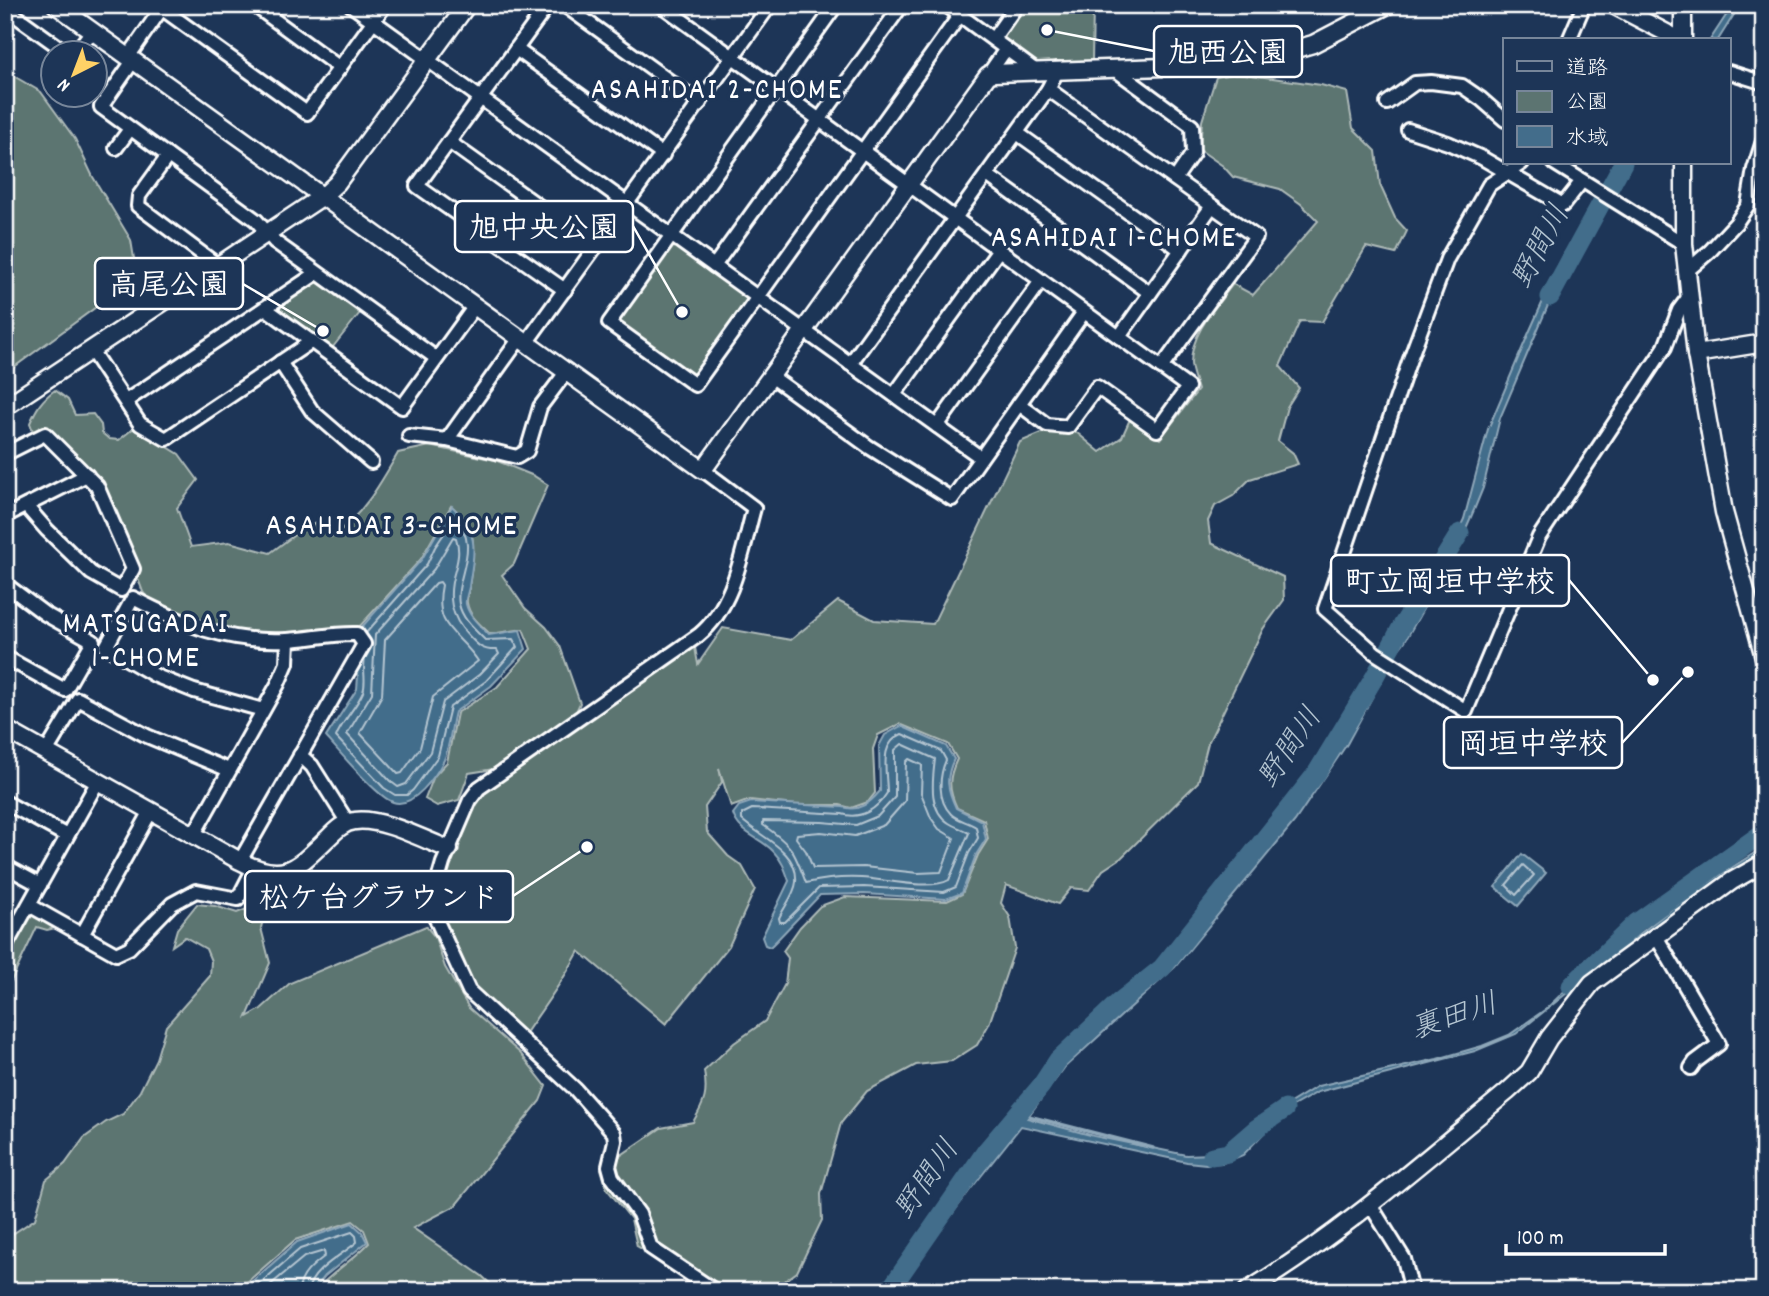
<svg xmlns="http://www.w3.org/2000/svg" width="1769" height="1296" font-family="Dekko,'Klee One',sans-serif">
<rect width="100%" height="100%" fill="#1d3557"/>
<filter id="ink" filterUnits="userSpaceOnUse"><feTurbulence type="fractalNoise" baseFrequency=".0143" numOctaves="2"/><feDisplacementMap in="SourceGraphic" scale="14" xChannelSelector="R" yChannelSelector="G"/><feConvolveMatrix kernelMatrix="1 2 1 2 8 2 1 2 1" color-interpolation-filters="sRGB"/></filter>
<g filter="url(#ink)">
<g fill="#5c7471" stroke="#aebab8" stroke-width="2">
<path d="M1019 5H1093L1092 62 1041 65 997 35Z"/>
<path d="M5 71 41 92 75 139 93 177 131 240 137 277 6 373Z"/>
<path d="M1237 73 1321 85 1347 92 1353 128 1376 151 1380 185 1395 218 1407 231 1396 254 1366 247 1322 322 1300 321 1280 366 1299 388 1287 407 1278 441 1293 453 1298 464 1250 479 1233 496 1215 506 1208 521 1211 543 1283 577 1284 600 1263 629 1208 743 1198 782 1121 858 1103 870 1089 890 1071 888 1058 904 1006 885 1001 903 1010 917 1015 948 989 1024 977 1045 952 1061 916 1065 867 1091 841 1123 821 1194 822 1220 797 1272 775 1288 766 1291H719L707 1288 637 1246 631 1219 607 1189 601 1169 661 1128 693 1122C705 1102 708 1094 704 1071L734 1043 765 1021 785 984 788 958 783 951 800 927 820 906 845 897 947 901 962 894 978 855 988 839 984 820 957 808C948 789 948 778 957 759L948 744 900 724 878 735 873 749 875 793 868 802 851 808 840 805H795L750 800 731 807 719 768 722 782 705 807 707 832 728 856 742 866 755 889 729 946 666 1024 579 951C563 982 543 1007 524 1036L468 981 438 909 443 878 477 799 489 785 694 642 698 664 723 628 791 640 838 601 874 620 933 624 1020 442 1044 432H1076L1100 452 1122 437 1130 419 1160 439 1198 390C1196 382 1191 371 1191 363 1191 333 1216 307 1233 284L1253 295 1318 221 1301 204 1280 189 1233 177 1223 166 1200 150 1202 121 1216 77Z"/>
<path d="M673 244 750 301 693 378 615 321 664 252Z"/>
<path d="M317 276 363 309 329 352 267 308Z"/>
<path d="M55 390 68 400 75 415 93 414 101 425 102 433 109 439 119 440 135 427 179 454 198 480 177 508 191 547 229 542 270 553 304 528 319 522 331 537C362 516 379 486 398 453L430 446 495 460 534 476 548 485 514 564 502 575 525 608 546 627 560 646 580 703 574 716 520 755 494 769 469 773 459 800 437 806 425 799 434 776 447 762 457 713 497 687 531 649 523 629 490 634C481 625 469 616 467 603 466 598 469 592 469 587 473 555 482 529 451 506L421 559 360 626 349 631 276 637 229 633 152 604 143 592 101 480 42 431H33L30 423C36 409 42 399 55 390Z"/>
<path d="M267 901 261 928 270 963 247 1017 261 1009 290 983 426 926 435 937 445 967 469 1008 520 1053 546 1086 540 1101 455 1206 413 1228 482 1276 498 1291H315C331 1273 352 1261 369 1243L364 1230 353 1221 295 1240 237 1291H5V1239L35 1219 46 1180 65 1164 84 1138 106 1122 123 1114 140 1091 156 1059 166 1026 210 976 211 961 206 949 185 937 172 946 177 929 197 904 215 906 237 913Z"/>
<path d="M31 912 60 927 47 930 37 927 5 994V958Z"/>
</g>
<g fill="#436d8b" stroke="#8ea7b9" stroke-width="2">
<path d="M1733 5H1740L1718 40H1710Z"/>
<path d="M1622 163H1627L1604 203 1584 230 1566 263 1500 418 1483 488 1474 510 1457 549 1405 641 1396 653 1347 744 1295 821 1175 967 1065 1067 1027 1118 1094 1136 1186 1155 1213 1154 1238 1147 1277 1111 1318 1086 1437 1059 1482 1046 1509 1035 1546 1009 1581 975 1633 939 1693 892 1764 847V853L1572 989 1516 1034 1475 1051 1318 1092 1286 1110 1243 1155 1223 1163 1206 1164 1187 1162 1021 1126 970 1190 896 1291H886L1060 1062 1165 969 1270 844 1311 787 1346 731 1379 668 1440 569 1464 519 1488 429 1527 337 1564 254Z"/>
<path d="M452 506C481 534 474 552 469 587 468 593 465 598 466 604 469 617 481 626 489 635L520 630 526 649 491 686 455 712C451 727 450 746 444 760 436 776 413 809 393 802 377 797 339 751 326 737L357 689 358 676 354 671 361 628 422 559Z"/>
<path d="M901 726 946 746 954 759C945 778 947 789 956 808L982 821 986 839 976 855 962 893 946 899 864 894 820 895 777 940 770 947 765 945 762 937 789 881C785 869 782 860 773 851 760 837 739 834 733 814L739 806 751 802 843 807C859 812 870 803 880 791L879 746 885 735Z"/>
<path d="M1522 854 1546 873 1518 906 1495 887Z"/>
<path d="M352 1223 362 1232 367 1242 325 1276 313 1291H241L297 1242Z"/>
</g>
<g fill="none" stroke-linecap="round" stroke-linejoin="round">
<g stroke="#b4c5d1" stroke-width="2">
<path d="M453 537 456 538C460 550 458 559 455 570 447 596 450 617 469 636 478 646 483 651 497 650L499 654 480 674 443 702 430 752 406 784 398 787 390 781 347 734 372 693 375 635 434 569Z"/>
<path d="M440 582 442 585C433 629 459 632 478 661L433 697 420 748 402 773 398 774 360 733 382 695 385 640 436 583Z"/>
<path d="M365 659C362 670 367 681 363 692 356 708 342 721 336 737L384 788 395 795H407L413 790 438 756 450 707 486 681 517 647 513 639 485 640C475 630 462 619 459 604 454 578 483 544 454 519L435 547 427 564 366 633"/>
<path d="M902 734 941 751 946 760C939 776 937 800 951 814 957 820 969 822 976 827L978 838 969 853 956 887 944 892 864 887 819 888 785 922H780L779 918C784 907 795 894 796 882 799 851 760 837 742 820V814L752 809 842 814C861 820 877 809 887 793 887 771 878 744 902 734Z"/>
<path d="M902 744 935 759C933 778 927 809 949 823 955 827 963 829 969 833L949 880C930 891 884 879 861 878 842 877 824 879 806 883 794 850 792 845 763 825V821L822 822 856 825 878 816 895 797V750Z"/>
<path d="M909 759 922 765 921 793 931 818 939 829 954 838 941 872 918 873 864 867 813 868 806 851 796 838 797 834 821 832 855 836 884 825 905 801 906 762Z"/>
<path d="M1523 865 1534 875 1516 895 1506 885Z"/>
<path d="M251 1291 300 1249 352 1232 356 1236 357 1242C342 1255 311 1270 308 1291"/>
<path d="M263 1291 304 1257 324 1251 325 1256C313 1265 300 1275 299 1291"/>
</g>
<path stroke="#8ea7b9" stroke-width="3.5" d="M1017 1113 1153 1148"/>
<g stroke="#436d8b" stroke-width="19">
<path d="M1550 297 1623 163"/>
<path d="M1571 986 1636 923 1764 832"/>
<path d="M1212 1156 1228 1153 1257 1128 1285 1109"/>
<path d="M889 1291 986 1151 1041 1086 1058 1060 1119 1002 1162 968 1316 774 1374 678 1403 624 1460 533"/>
</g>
<g stroke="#fff" stroke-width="18">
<g id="minor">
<path d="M13 5 9 11 66 52"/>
<path d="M157 5 307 113 385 5"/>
<path d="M254 5 340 68"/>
<path d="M351 5 980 457"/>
<path d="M548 5 417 186 565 290"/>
<path d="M564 5 700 103"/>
<path d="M661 5 1188 387 1157 430 1097 387 1068 427 1047 425 1019 404"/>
<path d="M836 5 609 323 695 385 960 15"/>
<path d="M946 5 1036 71"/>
<path d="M993 39 1017 5"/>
<path d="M1569 40 1584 5"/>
<path d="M516 49 663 155"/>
<path d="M76 52 92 31"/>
<path d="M128 57 164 5"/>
<path d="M133 61 101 107 256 220 275 242 436 358"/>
<path d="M1113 68 1192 126 1193 153 1175 179"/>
<path d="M1729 72 1764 83"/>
<path d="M988 75 1006 49"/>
<path d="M1048 89 1256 237 1161 368"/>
<path d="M1387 103 1415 83 1431 82 1462 86 1481 99 1505 120"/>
<path d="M1408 130 1448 143 1482 158 1563 205 1582 181"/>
<path d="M1017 133 1181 250"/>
<path d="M449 142 596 247"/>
<path d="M116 148 130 129"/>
<path d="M168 156 139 196 138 206 217 265"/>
<path d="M1522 163 1489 185 1447 259 1410 359 1325 609 1375 653 1466 711 1539 537 1665 347 1679 310 1688 298"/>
<path d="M1554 163 1684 244"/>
<path d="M987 175 1150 293"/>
<path d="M714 266 902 5"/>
<path d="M1687 271 1710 251 1736 223 1748 205 1754 169 1764 138"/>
<path d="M265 308 402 407 475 306"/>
<path d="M1119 337 1212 206"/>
<path d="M526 343 770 5"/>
<path d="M91 350 140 424 166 439 312 341"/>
<path d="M280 362 312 411 371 462"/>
<path d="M850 364 1048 89 1058 69"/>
<path d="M771 376 869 447 952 499 1084 312"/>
<path d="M894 395 999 250"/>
<path d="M126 401 317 273"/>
<path d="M937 426 1041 281"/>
<path d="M409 436 447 440 517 457 527 451 540 407 567 371"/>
<path d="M447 440 520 338"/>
<path d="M5 454 45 434 97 486 133 569 121 590 91 573 47 530 26 506"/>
<path d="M703 470 754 508C742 551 735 605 699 635L479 788 470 800 443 863 434 894 436 919 469 991 575 1089 614 1133 615 1141 609 1166 612 1177 639 1214 651 1248 715 1291"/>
<path d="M5 516 87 475"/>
<path d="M5 584 45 614 93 641 65 690 5 657"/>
<path d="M46 752 78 699 147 736 229 770"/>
<path d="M300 755 312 766 348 823"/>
<path d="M5 802 67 836"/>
<path d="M194 834 278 684 287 663 288 640"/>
<path d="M240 861 364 644 357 634C334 633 310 639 287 640 227 643 185 625 133 598L106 647 156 676 194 691 263 710"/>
<path d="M5 866 40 885"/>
<path d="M29 905 116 954 129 948 172 904 196 891 238 899 254 868"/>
<path d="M82 935 151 811"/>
<path d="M1657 938 1719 1044 1695 1062 1691 1068"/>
<path d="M5 947 98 781"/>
<path d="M1371 1206 1404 1259 1412 1291"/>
</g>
</g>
<g stroke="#fff" stroke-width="21">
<g id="tertiary">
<path d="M56 5 703 470 988 75 994 73 1221 65 1279 54 1313 44 1388 5"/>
<path d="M1613 5 1680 40"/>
<path d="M1683 40V5"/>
<path d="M1684 163V244L1696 354 1724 512 1764 657"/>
<path d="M1696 354 1764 343"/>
<path d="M5 407 323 196 337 183 467 5"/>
<path d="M5 729 240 861C284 884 296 869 328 838 336 830 344 822 355 821 381 817 424 840 449 849"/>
<path d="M1247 1291C1341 1234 1422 1162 1507 1092L1529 1072 1549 1038 1592 983 1732 881 1764 863"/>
</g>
</g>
<use href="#minor" stroke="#1d3557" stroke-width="12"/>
<use href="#tertiary" stroke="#1d3557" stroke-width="16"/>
</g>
</g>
<g text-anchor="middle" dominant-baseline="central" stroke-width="7" stroke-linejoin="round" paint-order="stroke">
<g font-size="30" letter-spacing="2" fill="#fff" stroke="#1d3557">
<text x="717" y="92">ASAHIDAI 2-CHOME</text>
<text x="1114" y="240">ASAHIDAI 1-CHOME</text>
<text x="392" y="528">ASAHIDAI 3-CHOME</text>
<text x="146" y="626">MATSUGADAI<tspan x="146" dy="34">1-CHOME</tspan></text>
</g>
<g font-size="30" font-style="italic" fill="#b4c5d1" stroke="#1d3557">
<text transform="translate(1543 248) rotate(-62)">野間川</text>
<text transform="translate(1292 749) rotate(-56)">野間川</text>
<text transform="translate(1455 1019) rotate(-18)">裏田川</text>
<text transform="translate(929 1181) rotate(-55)">野間川</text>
</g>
</g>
<path fill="none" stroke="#fff" stroke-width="2.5" d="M1047 30L1154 51M682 312L633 226M323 331L243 284M1653 680L1569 580M1688 672L1622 743M587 847L513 896"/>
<g fill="#fff" stroke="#1d3557" stroke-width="2.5">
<circle cx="1047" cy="30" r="7"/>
<circle cx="682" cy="312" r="7"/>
<circle cx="323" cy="331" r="7"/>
<circle cx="1653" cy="680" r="7"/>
<circle cx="1688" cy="672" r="7"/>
<circle cx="587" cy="847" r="7"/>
</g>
<g fill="#1d3557" stroke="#fff" stroke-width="2.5">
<rect x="1154" y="26" width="148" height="51" rx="7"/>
<rect x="455" y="201" width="178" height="51" rx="7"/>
<rect x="95" y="258" width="148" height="51" rx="7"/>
<rect x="1331" y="555" width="238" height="51" rx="7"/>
<rect x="1444" y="717" width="178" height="51" rx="7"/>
<rect x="245" y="871" width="268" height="51" rx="7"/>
</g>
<g font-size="30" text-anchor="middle" font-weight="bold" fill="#fff">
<text x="1228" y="62">旭西公園</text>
<text x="544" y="237">旭中央公園</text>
<text x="169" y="294">高尾公園</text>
<text x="1450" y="591">町立岡垣中学校</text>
<text x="1533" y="753">岡垣中学校</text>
<text x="379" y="907">松ケ台グラウンド</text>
</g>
<rect width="1769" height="1296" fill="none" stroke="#1d3557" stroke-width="28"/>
<rect x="14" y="14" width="1741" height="1268" fill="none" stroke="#fff" stroke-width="2.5" filter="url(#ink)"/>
<rect x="1503" y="38" width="228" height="126" fill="#1d3557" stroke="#77869a" stroke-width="2"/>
<rect x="1517" y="61" width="35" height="10" fill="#1d3557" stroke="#77869a" stroke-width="2"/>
<text x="1566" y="74" font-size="21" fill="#ffffff">道路</text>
<rect x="1517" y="91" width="35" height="21" fill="#5c7471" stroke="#77869a" stroke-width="2"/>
<text x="1566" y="108" font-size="21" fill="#ffffff">公園</text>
<rect x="1517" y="126" width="35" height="21" fill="#436d8b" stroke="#77869a" stroke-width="2"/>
<text x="1566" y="144" font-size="21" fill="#ffffff">水域</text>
<g transform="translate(74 74) rotate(222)"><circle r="33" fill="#1d3557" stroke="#77869a" stroke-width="2"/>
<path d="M0-5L12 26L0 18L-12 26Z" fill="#ffd166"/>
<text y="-10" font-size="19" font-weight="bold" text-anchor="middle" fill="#ffffff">N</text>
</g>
<path d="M1506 1244v10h159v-10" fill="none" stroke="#ffffff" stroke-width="3.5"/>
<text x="1517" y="1244" font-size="21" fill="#ffffff" stroke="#1d3557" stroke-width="5" paint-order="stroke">100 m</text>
</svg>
